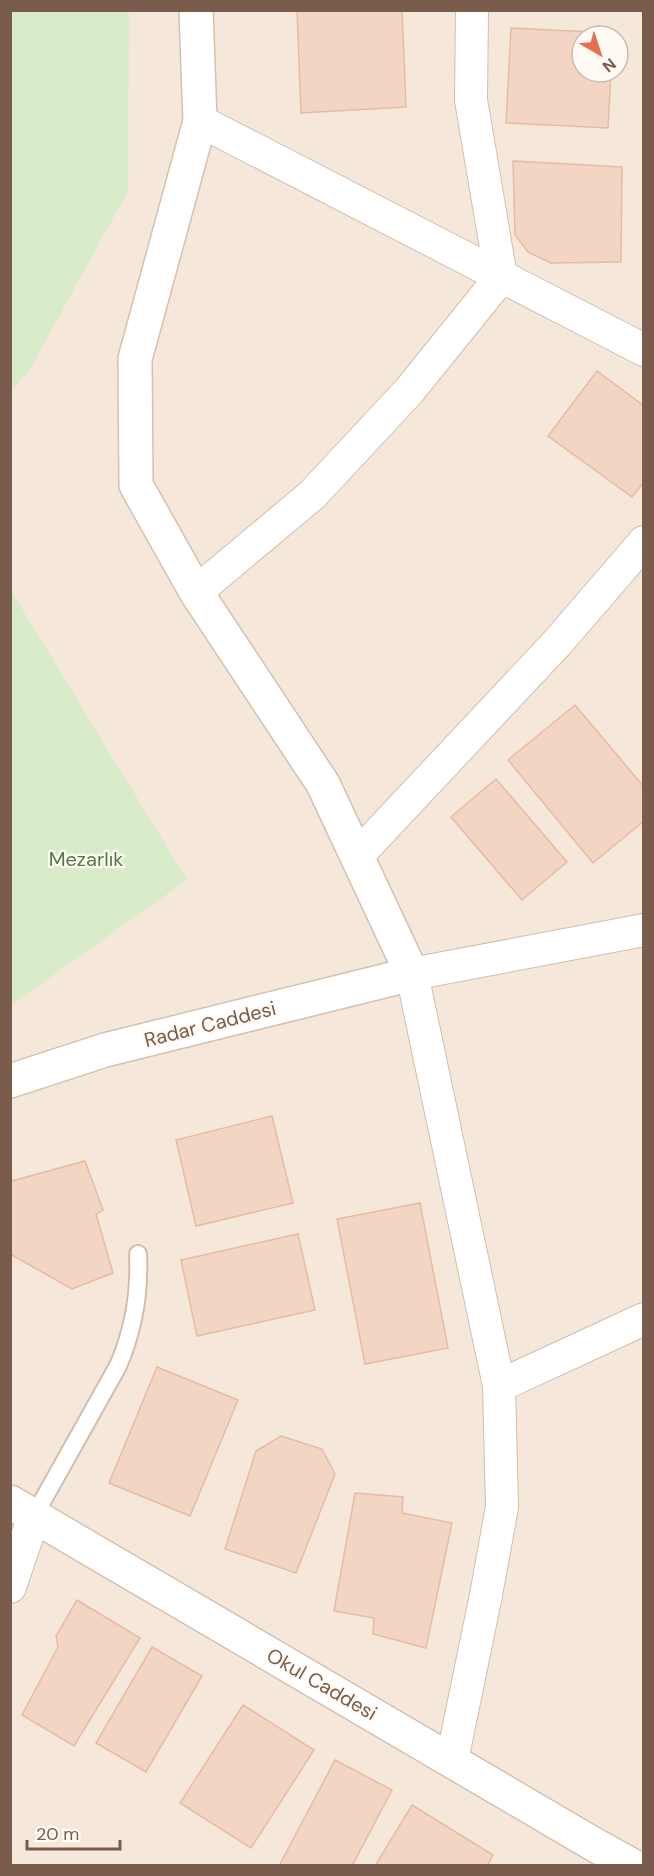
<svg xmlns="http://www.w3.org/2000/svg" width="654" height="1876" font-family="'DM Sans',sans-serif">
<rect width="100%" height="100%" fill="#fdf6ec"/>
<path fill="#f5e8da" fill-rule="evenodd" d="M11 11H643V1865H11ZM582 36H618V72H582Z"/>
<g fill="#d8ecc9">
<path d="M11 10 129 11 128 191 29 371 11 391Z"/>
<path d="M10 589 187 880 11 1005H10Z"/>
</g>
<g fill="#f3d5c3" stroke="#e6bba3" stroke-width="1.5">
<path d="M297 10H402L406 107 301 113Z"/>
<path d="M511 28 613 33V36H582V72H611L608 128 506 123Z"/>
<path d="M513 161 622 167 621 262 551 263 528 252 515 235Z"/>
<path d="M597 371 644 406V482L632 497 548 436Z"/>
<path d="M575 705 644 787V821L593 863 508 760Z"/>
<path d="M496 779 567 862 522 900 451 817Z"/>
<path d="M272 1116 293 1203 196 1226 176 1140Z"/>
<path d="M85 1161 103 1210 96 1214 113 1273 72 1289 10 1254V1183L12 1181Z"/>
<path d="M420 1203 448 1348 365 1364 337 1219Z"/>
<path d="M298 1234 315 1310 197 1336 181 1260Z"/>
<path d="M157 1367 238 1400 190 1516 109 1483Z"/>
<path d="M281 1436 322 1449 335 1474 296 1573 225 1549 256 1451Z"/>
<path d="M355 1493 403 1497 402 1513 452 1523 426 1648 373 1634 374 1618 334 1611Z"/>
<path d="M77 1600 140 1638 74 1746 22 1715 58 1647 56 1636Z"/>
<path d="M152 1647 202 1676 146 1772 96 1743Z"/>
<path d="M243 1705 314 1750 251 1848 180 1803Z"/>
<path d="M335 1760 392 1790 352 1866H279Z"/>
<path d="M412 1805 493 1855 487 1866H375Z"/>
</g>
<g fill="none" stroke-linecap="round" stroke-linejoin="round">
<g stroke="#d1beb0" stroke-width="20">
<path id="lane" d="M34 1516 118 1366C134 1329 140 1294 138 1254"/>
</g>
<g stroke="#d1beb0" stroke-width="34">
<g id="street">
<path d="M200 121 644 350"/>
<path d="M196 592 312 495 409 391 501 277 471 100 472 10"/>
<path d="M357 856 558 642 644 542"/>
<path d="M499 1386 644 1319"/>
<path d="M10 1587 34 1516"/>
<path d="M452 1760 486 1595 502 1507 499 1386 412 974 644 930"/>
</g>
</g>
<g stroke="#d6c0b0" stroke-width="36">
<g id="secondary">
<path d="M10 1081 105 1050 412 974 323 784 196 592 136 485 135 359 200 121 196 10"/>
<path d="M10 1502 595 1845 633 1866"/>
</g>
</g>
<use href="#lane" stroke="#fff" stroke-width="16"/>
<use href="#street" stroke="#fff" stroke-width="32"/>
<use href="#secondary" stroke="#fff" stroke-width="33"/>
</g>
<g text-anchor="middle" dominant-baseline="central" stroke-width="4.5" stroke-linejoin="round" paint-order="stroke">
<g font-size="20" fill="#537a41" stroke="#fffaf3">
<text x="86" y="859">Mezarlık</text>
</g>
<g font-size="20" fill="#7a5c4d" stroke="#fffaf3">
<text transform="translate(210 1024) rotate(-14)">Radar Caddesi</text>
<text transform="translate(322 1684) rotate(30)">Okul Caddesi</text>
</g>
</g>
<rect width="654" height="1876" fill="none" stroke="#7a5c4d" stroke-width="24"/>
<g transform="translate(600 54) rotate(141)"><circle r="28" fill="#fffaf3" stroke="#cabbb1" stroke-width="1.5"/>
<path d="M0-4.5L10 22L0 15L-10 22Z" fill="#e76f51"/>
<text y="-9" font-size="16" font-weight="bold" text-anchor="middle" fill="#7a5c4d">N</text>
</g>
<path d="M27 1840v9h93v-9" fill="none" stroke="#7a5c4d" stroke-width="3"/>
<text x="36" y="1840" font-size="18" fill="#7a5c4d" stroke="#fffaf3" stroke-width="4.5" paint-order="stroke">20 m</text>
</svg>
